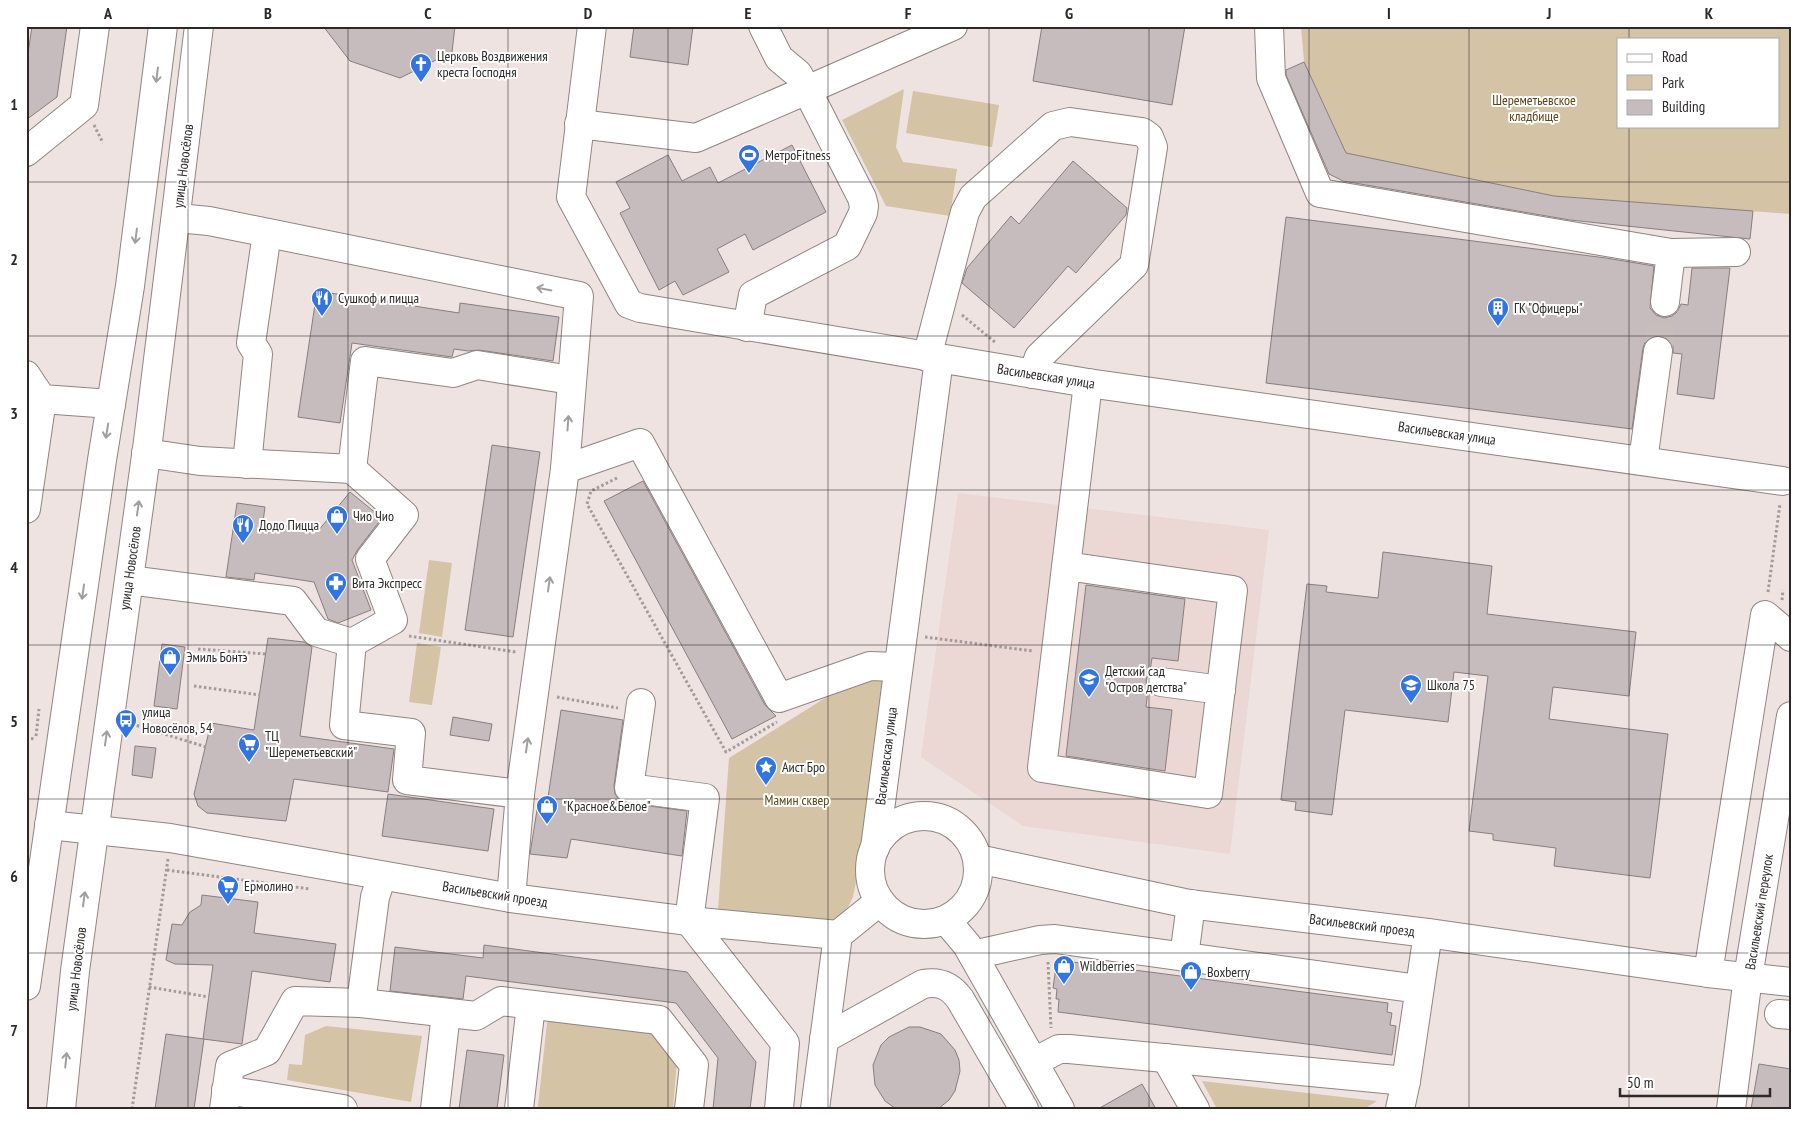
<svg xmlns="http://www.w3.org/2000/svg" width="1817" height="1135" font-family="'PT Sans Narrow',sans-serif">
<rect width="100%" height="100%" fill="#eee3e1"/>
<path fill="#ebd7d3" d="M958 493 1269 530 1230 854 1023 826 921 757Z"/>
<g fill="#d4c3a5" fill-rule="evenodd">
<path d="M1301 26H1791V214L1554 196 1346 153 1304 62ZM1618 39H1778V126H1618Z"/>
<path d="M904 89 896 147 903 162 957 169 950 216 886 206 842 120Z"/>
<path d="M913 91 999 105 992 147 906 133Z"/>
<path d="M429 560 452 563 442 637 419 633Z"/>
<path d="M417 643 441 647 432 705 409 702Z"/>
<path d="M862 675 884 680 863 846 853 897 846 911 832 920 718 910 729 758Z"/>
<path d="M560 1014 645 1026 677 1061 673 1109H540L538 1106 547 1023Z"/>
<path d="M326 1026 422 1036 411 1102 287 1080 289 1064 302 1065 305 1035Z"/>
<path d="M1202 1081 1377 1101 1364 1109H1217Z"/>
</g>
<g fill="#c6bbbd" stroke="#887e80">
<path d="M32 26H67L57 97 26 120V67Z"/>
<path d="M323 26H455L452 52 400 78 350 61Z"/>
<path d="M634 26H693L688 65 630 57Z"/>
<path d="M1042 26H1185L1172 105 1033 81Z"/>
<path d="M1304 62 1346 153 1554 196 1753 211 1750 239 1570 220 1343 181 1329 174 1286 75V70Z"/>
<path d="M792 145 826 212 753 250 745 234 717 249 729 272 683 295 675 281 659 290 620 213 630 208 616 182 668 155 682 181 710 167 718 183Z"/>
<path d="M1073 161 1127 208 1126 215 1076 273 1068 266 1014 328 962 283 967 268 1011 216 1019 224Z"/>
<path d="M1286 217 1606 258 1654 266 1650 308 1656 315 1664 318 1672 316 1677 312 1681 304 1688 305 1692 268H1730L1714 399 1677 394 1682 354 1673 353V346L1668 339 1660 336 1652 337 1645 342 1643 348 1632 429 1266 383Z"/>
<path d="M317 291 459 313 460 303 559 317 553 361 479 350 468 351 454 349 452 357 352 343 340 423 298 417Z"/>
<path d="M492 445 540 452 513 637 465 630Z"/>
<path d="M643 481 765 705 776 716 732 739 604 501Z"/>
<path d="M350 492 382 518 358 549 352 560 371 610 338 623 328 619 314 582 255 573 254 580 226 577 237 503 265 507 263 522 318 531Z"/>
<path d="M1383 552 1492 566 1487 614 1636 632 1629 696 1553 687 1549 719 1668 734 1650 878 1554 866 1556 848 1493 840V834L1469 831 1488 676 1454 672 1448 722 1345 710 1332 815 1295 810 1296 802 1281 800 1307 584 1327 586 1326 592 1378 598Z"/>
<path d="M1086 585 1185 599 1178 661 1152 658 1150 671 1146 680 1148 690 1146 707 1172 710 1165 771 1066 756Z"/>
<path d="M268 638 304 642 312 647 300 736 394 749 388 792 294 779 286 821 207 813 198 806 194 794 211 723 254 730Z"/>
<path d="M162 644 185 647 177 709 154 706Z"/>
<path d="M561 710 623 720 614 786 615 794 620 801 627 803 687 811 682 856 571 839 567 858 530 854 537 810 546 811Z"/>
<path d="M453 717 492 724 489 741 450 735Z"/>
<path d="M135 746 156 748 152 778 132 775Z"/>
<path d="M388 794 494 809 488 851 382 836Z"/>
<path d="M202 895 258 902 254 933 336 944 330 982 252 971 242 1044 203 1039 213 965 175 964 166 960 172 924 182 925 190 912 201 905Z"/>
<path d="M484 945 687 972 756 1062 750 1109H713L718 1058 676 1003 466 976 463 999 390 991 395 947 483 958Z"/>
<path d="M1057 960 1388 1003 1387 1012 1392 1013 1390 1025 1396 1026 1392 1055 1058 1012 1059 999H1056L1057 989 1053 988Z"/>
<path d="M909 1027H920L941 1034 955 1050 959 1060 960 1071 955 1091 949 1100 938 1109H896L885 1101 875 1085 873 1065 881 1045 889 1037Z"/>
<path d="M166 1034 204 1039 194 1109H155Z"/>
<path d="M467 1050 504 1055 497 1109H459Z"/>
<path d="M1759 1064 1791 1069V1109H1751Z"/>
<path d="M1142 1084 1156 1109H1098Z"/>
</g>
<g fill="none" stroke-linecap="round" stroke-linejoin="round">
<path stroke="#c7bebc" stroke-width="28" stroke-dasharray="28 14" stroke-linecap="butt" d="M1658 351 1665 302"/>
<g stroke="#8f8583" stroke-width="30">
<g id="minor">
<path d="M592 26 571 197 629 304 640 308 1088 383 1783 481"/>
<path d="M763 26 779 58 798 74 807 90 953 26"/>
<path d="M1269 26 1271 78 1320 193 1671 253 1665 302"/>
<path d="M579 124 696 138 807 90 862 198 864 206 863 213 847 246 753 295 747 327"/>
<path d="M26 152 84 105 95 26"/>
<path d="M177 218 209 221 579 296 565 469 520 794"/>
<path d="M1671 253 1736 252"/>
<path d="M927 357 965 212 973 197 1053 126 1070 122 1142 132 1149 137 1153 147 1134 265 1039 357 1033 374"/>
<path d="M26 375 42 399 111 404"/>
<path d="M146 453 200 461 352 469 365 361 453 373 477 365 571 380"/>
<path d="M1643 461 1658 351"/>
<path d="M247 464 258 354 251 343 267 233"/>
<path d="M565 469 640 443 779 698 870 666 897 667"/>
<path d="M26 509 42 399"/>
<path d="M1066 566 1233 590 1208 794 1042 768C1057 640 1073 511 1088 383"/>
<path d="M129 580 293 601 316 632 352 643 344 725 411 733 407 780 520 794 511 898"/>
<path d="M352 643 393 620 370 559 404 515 352 469"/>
<path d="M1161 682 1221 690"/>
<path d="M641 703 629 788 705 798 689 921 785 1043 779 1109"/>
<circle cx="924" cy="870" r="54"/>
<path d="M49 825 170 838 511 898 689 921 838 935"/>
<path d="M875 848 939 359"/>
<path d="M978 859 1189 904 1428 933 1708 973 1791 982"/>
<path d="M946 920 967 945 1060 1109"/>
<path d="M973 955 1040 940 1055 939 1419 989"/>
<path d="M1184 957 1191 904"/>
<path d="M1708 973 1765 615 1791 637"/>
<path d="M361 1003 476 1016 501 1001 659 1020 694 1065 689 1109"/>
<path d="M1779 1014 1791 1015"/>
<path d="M824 1039 923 984C939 981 950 985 960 999L1024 1109"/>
<path d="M1166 1058 1195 1109"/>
<path d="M1034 1062 1059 1049H1069L1406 1081 1428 933"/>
<path d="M226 1090 343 1109"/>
<path d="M224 1109 230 1066 267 1051 295 1001 361 1003 375 897 382 876"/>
<path d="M435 1109 446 1013"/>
<path d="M519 1109 531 1005"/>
<path d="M815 1109 838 935 880 901"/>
<path d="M1400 1109 1406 1081"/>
<path d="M1731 1109 1748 977 1791 716"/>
</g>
</g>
<g stroke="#8f8583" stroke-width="30">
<g id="major">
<path d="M26 986 102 460 130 286 163 26"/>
<path d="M61 1109 75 971 148 441 199 26"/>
</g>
</g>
<g stroke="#a39b99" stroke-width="3" stroke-dasharray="2.5 2.5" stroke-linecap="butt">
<path d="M94 125 103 143"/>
<path d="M962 315 996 343"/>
<path d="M617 478 591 491 587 504 726 752 777 722"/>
<path d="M1768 592 1780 504"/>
<path d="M1782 600 1783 590"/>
<path d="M409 636 516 652"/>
<path d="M925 637 1033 651"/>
<path d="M198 649 266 654"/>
<path d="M194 686 260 695"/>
<path d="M557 697 618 708"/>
<path d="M132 724 206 747"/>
<path d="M36 736 39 709"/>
<path d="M26 738 36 739"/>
<path d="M167 870 310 889"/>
<path d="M1048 962 1051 1028"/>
<path d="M149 987 209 997"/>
<path d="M132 1109 168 859"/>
</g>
<use href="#minor" stroke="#fff" stroke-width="28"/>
<use href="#major" stroke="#fff" stroke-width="28"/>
</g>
<defs><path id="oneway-shaft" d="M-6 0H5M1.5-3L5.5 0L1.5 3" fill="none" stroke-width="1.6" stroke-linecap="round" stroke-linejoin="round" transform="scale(1.25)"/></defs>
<g stroke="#a09f9e">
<use href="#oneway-shaft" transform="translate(157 75) rotate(97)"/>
<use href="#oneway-shaft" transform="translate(136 236) rotate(97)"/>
<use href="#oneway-shaft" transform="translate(544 289) rotate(-169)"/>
<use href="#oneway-shaft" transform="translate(568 423) rotate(-86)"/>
<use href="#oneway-shaft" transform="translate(107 431) rotate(99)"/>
<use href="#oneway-shaft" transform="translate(138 508) rotate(-82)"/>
<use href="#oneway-shaft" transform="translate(549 584) rotate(-82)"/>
<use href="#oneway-shaft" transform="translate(83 592) rotate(98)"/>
<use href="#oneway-shaft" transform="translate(106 738) rotate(-82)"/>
<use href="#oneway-shaft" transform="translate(527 745) rotate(-82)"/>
<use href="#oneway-shaft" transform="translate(84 899) rotate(-82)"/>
<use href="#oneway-shaft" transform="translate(66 1060) rotate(-84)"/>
</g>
<path fill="none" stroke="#2d2928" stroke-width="1" stroke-opacity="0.55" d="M188 26V1109M348 26V1109M508 26V1109M668 26V1109M828 26V1109M989 26V1109M1149 26V1109M1309 26V1109M1469 26V1109M1629 26V39M1629 126V1109M26 182H1791M26 336H1791M26 490H1791M26 645H1791M26 799H1791M26 953H1791"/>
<defs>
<g id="church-pin" transform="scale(1.125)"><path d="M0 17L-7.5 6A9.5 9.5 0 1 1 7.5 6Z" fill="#3275e2" stroke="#fff"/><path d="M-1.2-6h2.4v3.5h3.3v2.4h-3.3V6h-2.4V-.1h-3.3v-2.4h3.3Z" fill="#fff"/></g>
<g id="stadium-pin" transform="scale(1.125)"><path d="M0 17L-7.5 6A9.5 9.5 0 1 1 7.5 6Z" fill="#3275e2" stroke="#fff"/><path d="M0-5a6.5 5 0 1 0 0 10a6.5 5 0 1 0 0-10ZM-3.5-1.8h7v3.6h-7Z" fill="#fff"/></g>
<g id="restaurant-pin" transform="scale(1.125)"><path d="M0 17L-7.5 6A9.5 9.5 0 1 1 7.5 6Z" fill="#3275e2" stroke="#fff"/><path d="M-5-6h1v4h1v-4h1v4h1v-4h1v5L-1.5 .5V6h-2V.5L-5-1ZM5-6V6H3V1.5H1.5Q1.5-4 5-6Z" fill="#fff"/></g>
<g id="building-pin" transform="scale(1.125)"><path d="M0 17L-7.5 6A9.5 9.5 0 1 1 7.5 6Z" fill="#3275e2" stroke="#fff"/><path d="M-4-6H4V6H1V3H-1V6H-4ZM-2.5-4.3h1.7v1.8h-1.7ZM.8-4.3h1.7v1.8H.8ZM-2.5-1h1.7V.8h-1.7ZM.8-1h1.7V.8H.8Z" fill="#fff"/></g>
<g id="shop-pin" transform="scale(1.125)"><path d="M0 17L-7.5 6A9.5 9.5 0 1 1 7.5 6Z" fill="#3275e2" stroke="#fff"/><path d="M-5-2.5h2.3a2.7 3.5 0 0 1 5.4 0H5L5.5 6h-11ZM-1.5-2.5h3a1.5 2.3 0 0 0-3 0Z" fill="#fff"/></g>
<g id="pharmacy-pin" transform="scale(1.125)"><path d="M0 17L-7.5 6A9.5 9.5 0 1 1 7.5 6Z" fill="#3275e2" stroke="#fff"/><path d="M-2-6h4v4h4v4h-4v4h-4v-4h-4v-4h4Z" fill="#fff"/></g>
<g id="school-pin" transform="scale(1.125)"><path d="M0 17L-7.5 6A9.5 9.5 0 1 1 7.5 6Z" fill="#3275e2" stroke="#fff"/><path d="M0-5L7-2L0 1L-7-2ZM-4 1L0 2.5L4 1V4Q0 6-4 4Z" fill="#fff"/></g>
<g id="bus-pin" transform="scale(1.125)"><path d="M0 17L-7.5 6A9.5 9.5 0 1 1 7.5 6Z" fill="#3275e2" stroke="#fff"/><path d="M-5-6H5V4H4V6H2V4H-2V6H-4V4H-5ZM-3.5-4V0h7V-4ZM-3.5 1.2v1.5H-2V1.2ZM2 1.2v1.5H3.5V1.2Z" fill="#fff"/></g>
<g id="supermarket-pin" transform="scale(1.125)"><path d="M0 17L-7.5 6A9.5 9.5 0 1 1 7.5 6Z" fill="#3275e2" stroke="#fff"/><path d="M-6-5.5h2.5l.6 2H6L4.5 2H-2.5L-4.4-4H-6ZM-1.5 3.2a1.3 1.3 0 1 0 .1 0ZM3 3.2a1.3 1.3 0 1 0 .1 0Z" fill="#fff"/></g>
<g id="sight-pin" transform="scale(1.125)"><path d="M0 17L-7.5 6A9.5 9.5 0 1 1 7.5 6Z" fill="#3275e2" stroke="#fff"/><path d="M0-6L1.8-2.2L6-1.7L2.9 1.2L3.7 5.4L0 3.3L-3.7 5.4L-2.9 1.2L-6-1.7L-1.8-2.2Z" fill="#fff"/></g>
</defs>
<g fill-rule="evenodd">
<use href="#church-pin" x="421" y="64"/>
<use href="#stadium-pin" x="749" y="155"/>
<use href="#restaurant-pin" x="322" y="298"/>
<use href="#building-pin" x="1498" y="308"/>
<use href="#shop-pin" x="337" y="516"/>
<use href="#restaurant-pin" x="243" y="525"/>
<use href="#pharmacy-pin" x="336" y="583"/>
<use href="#shop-pin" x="170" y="657"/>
<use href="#school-pin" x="1089" y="679"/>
<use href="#school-pin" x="1411" y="685"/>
<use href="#bus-pin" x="126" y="720"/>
<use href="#supermarket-pin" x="249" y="744"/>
<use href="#sight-pin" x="766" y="767"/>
<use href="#shop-pin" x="547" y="806"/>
<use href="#supermarket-pin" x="228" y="886"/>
<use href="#shop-pin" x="1064" y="966"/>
<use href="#shop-pin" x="1191" y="972"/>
</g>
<g text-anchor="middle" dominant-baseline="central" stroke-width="4" stroke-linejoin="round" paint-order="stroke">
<g font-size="14" fill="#2d2928" stroke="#fff" text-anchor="start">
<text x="437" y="56">Церковь Воздвижения<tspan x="437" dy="16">креста Господня</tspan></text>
<text x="765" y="155">МетроFitness</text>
<text x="338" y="298">Сушкоф и пицца</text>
<text x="1514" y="308">ГК "Офицеры"</text>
<text x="353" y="516">Чио Чио</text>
<text x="259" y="525">Додо Пицца</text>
<text x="352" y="583">Вита Экспресс</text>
<text x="186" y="657">Эмиль Бонтэ</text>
<text x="1105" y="671">Детский сад<tspan x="1105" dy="16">"Остров детства"</tspan></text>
<text x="1427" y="685">Школа 75</text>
<text x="142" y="712">улица<tspan x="142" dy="16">Новосёлов, 54</tspan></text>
<text x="265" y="736">ТЦ<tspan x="265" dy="16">"Шереметьевский"</tspan></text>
<text x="782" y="767">Аист Бро</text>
<text x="563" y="806">"Красное&amp;Белое"</text>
<text x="244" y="886">Ермолино</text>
<text x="1080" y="966">Wildberries</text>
<text x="1207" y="972">Boxberry</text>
</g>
<g font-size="14" fill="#5d4516" stroke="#fff">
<text x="1534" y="100">Шереметьевское<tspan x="1534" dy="16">кладбище</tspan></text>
<text x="797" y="800">Мамин сквер</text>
</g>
<g font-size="14" fill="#2d2928" stroke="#fff">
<text transform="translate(183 166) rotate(-83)">улица Новосёлов</text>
<text transform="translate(1046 376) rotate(9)">Васильевская улица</text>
<text transform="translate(1447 433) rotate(8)">Васильевская улица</text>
<text transform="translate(130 568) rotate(-82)">улица Новосёлов</text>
<text transform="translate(886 756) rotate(-83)">Васильевская улица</text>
<text transform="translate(495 894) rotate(9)">Васильевский проезд</text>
<text transform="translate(1759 912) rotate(-81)">Васильевский переулок</text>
<text transform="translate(1362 925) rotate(7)">Васильевский проезд</text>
<text transform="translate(76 969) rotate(-83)">улица Новосёлов</text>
</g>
</g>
<rect width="1817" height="1135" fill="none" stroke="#ffffff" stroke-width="55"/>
<rect x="1617" y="38" width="162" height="90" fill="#ffffff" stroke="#aba9a9"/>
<rect x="1627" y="54" width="25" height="8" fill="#ffffff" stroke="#aba9a9"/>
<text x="1662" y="62" font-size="15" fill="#2d2928">Road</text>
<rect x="1627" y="75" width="25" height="15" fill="#d4c3a5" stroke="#aba9a9"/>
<text x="1662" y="88" font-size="15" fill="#2d2928">Park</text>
<rect x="1627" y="100" width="25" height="15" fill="#c6bbbd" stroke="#aba9a9"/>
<text x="1662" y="112" font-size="15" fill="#2d2928">Building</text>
<path d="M1620 1088v8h150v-8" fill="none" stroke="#2d2928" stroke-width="2.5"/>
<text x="1627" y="1088" font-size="15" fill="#2d2928" stroke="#ffffff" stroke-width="4" paint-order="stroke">50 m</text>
<rect x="28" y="28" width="1762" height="1080" fill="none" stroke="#2d2928" stroke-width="2"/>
<g font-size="16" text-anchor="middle" font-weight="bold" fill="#2d2928">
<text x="108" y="19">A</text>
<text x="268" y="19">B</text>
<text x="428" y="19">C</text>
<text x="588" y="19">D</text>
<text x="748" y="19">E</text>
<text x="908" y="19">F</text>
<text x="1069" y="19">G</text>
<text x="1229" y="19">H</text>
<text x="1389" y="19">I</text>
<text x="1549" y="19">J</text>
<text x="1709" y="19">K</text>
<text x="14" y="110">1</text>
<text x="14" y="265">2</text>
<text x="14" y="419">3</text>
<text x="14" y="573">4</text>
<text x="14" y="727">5</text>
<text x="14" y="882">6</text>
<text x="14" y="1036">7</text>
</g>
</svg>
